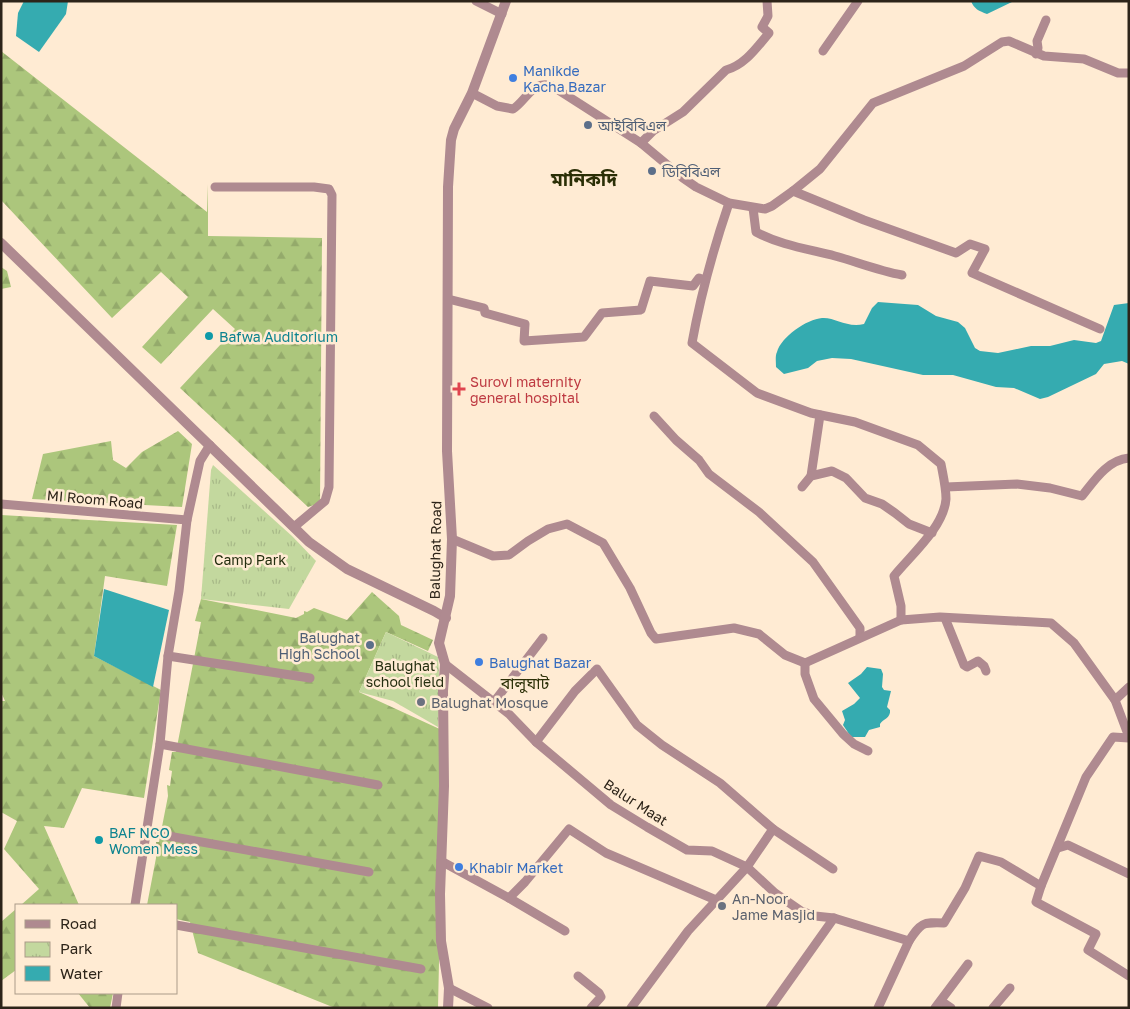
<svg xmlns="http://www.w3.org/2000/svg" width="1130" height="1009" font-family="'Golos Text','Noto Sans Bengali',sans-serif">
<defs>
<pattern id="forest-firs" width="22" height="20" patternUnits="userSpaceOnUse" patternTransform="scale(1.25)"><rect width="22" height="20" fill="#acc67c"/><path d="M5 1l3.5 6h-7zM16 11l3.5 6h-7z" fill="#94aa6b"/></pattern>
<pattern id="park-tufts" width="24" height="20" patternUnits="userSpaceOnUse" patternTransform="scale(1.25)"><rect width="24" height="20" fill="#c3d89e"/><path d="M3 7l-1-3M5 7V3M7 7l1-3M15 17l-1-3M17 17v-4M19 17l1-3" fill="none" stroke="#a8b988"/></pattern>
</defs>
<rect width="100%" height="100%" fill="#ffebd3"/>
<g fill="url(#forest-firs)">
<path d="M1 51 207 212 208 184V236L322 238 320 503 308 507 180 388 235 329 213 309 161 364 142 347 188 297 161 272 112 318 1 200Z"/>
<path d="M1 267 7 271 11 287 1 289Z"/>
<path d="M178 431 192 444 182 507 32 499 43 454 111 441 113 460 126 468 142 452Z"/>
<path d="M1 515 177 525 167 586 105 576 94 656 161 690 144 798 82 788 64 828 44 826 79 905H21L39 889 4 849 17 821 1 812V701H5L1 692Z"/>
<path d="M372 592 399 616 401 625 433 640 428 651 386 632 359 692 444 731 438 1008H335L198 953 190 922 176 919V905H147L156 858V842H159L168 796 167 785 170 786 172 771 169 770 172 752H176L201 622 195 621 201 599 296 618 304 614V611L307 612 314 608 347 620Z"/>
<path d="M16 909V970L1 981V922Z"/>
<path d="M78 993H113L110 1008H90Z"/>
</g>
<g fill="url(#park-tufts)">
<path d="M213 465 292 536 316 561 289 609 201 599 211 470Z"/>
<path d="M386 632 438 657 440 692 438 727 393 701 359 692Z"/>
</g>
<g fill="#35abb0">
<path d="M24 1H68L66 14 39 52 16 36 18 13Z"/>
<path d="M971 1H1014L987 14C979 11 974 9 971 1Z"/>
<path d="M878 302 918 305 936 316 958 322 965 328 975 348 980 351 998 353 1031 346H1050L1074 340 1096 343 1101 341 1114 305 1129 303V364L1122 361 1104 364 1096 374 1048 397 1040 399 1014 388 996 387 953 375H923L851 359 832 358 817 361 808 368 784 374 776 367C776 362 775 356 777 352 781 337 807 319 822 318 835 317 846 328 864 324L872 308Z"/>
<path d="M104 589 169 610 153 687 94 656Z"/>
<path d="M867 667 881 669 883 674 882 687 884 690 891 691 887 707 890 710C891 718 883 719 880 724V727L869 730 865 737H851L843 725 845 720 842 711 854 704 860 698 848 683 861 674Z"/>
</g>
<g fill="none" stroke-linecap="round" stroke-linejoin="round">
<g stroke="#af8a90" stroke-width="9">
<path d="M476 1 502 14"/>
<path d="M823 51 858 1"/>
<path d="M1036 54 1038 48 1037 41 1046 20"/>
<path d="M472 93 497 106 513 109C526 101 533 79 552 86L641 143 683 178 696 187 729 203 765 209 772 206 793 191 820 169 873 103 964 66 1002 42 1009 41 1044 56 1084 59 1118 73H1129"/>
<path d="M641 143 653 131 683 112 726 70C745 65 757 47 769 33L762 27 768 16 767 1"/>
<path d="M215 187H314L329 189 332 195 329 487 325 501 294 527"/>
<path d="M793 191 864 220 956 253 970 244 985 249 972 273 1100 329"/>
<path d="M729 203C713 250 701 293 692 343L757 393 811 413 855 422 918 445 941 464C943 475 946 487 946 499 944 527 911 555 894 576L901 606V620"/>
<path d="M753 208 756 232C780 245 808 249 835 256 857 262 879 271 902 275"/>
<path d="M448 299 484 308 485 313 525 324 524 341 584 337 602 313 641 310 650 281 693 286 699 278 705 280"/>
<path d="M654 416 676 440 699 460 709 474 759 512 813 562 860 628V637"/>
<path d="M811 476 820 415"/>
<path d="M802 487 811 476 832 471 846 478 865 498 882 504 895 513 909 524 932 533"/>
<path d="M946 487 1017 484 1050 488 1082 496C1094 481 1107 460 1129 458"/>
<path d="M1 504 187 520"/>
<path d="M452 539 493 556 509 555 528 541 548 529 567 524 603 543 630 588 651 633 656 639 734 628 759 634 785 655 805 663"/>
<path d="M945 618 964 665 967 667 978 661 984 666 986 671"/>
<path d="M168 656 310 678"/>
<path d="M805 663 901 620 940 617 1051 623 1074 643 1115 700 1129 737"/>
<path d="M805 663V674L814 699 843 734 854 744 868 751"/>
<path d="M445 664 509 714 536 742 611 805 647 827 687 850 712 851 747 867 775 893 801 911 815 916 834 918 909 941C921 923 922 922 944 923L965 888 979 856 1001 862 1041 886 1036 902 1096 934 1088 950 1129 976"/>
<path d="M1115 700 1129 687"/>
<path d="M494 702 543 638"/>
<path d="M536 742 575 691 597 669 637 725 662 745 720 783 773 829 747 867 688 931 631 1008"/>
<path d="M160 744 378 785"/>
<path d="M773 829 833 869"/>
<path d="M146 832 369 872"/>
<path d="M1058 848 1068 845 1129 874"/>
<path d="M441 861 509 898 525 882 569 829 606 853 716 900"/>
<path d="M1041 886 1086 777 1113 737 1129 738"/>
<path d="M509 898 565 931"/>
<path d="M135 905 160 744 168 656 179 591 187 520 200 461 210 445"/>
<path d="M176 925 421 969"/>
<path d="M578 976 599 993 601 997 591 1008"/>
<path d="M449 988 488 1008"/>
<path d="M941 1001 951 1008"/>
<path d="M116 1008 118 993"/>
<path d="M770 1008 834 918"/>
<path d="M878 1008 909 941"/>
<path d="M935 1008 968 964"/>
<path d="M993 1008 1010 988"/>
</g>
<g stroke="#af8a90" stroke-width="10">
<path d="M1 243 309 542 347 569 434 611 446 618"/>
<path d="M448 1008 449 988 441 941 440 894 444 786 443 691 445 664 439 643 450 596 452 539 447 451 448 187 451 140 454 129 472 93 506 1"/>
</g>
</g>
<g fill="#3f7fe0" stroke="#ffebd3" stroke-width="2">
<circle cx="513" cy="78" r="5"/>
<circle cx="479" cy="662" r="5"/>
<circle cx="459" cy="867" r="5"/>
</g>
<g fill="#5c6f8a" stroke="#ffebd3" stroke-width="2">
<circle cx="588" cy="125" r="5"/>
<circle cx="652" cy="171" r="5"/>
<circle cx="370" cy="645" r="5"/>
</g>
<g fill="#0f9aa8" stroke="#ffebd3" stroke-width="2">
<circle cx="209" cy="336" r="5"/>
<circle cx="99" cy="840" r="5"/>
</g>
<path fill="#e0444e" stroke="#ffebd3" stroke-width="2" d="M456.5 381.5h5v5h5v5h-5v5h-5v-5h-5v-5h5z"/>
<g fill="#6b7280" stroke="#ffebd3" stroke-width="2">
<circle cx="421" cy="702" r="5"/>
<circle cx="722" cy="906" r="5"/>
</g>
<g text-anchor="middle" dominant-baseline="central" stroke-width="5" stroke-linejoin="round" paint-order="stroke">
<g font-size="14" fill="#366cbe" stroke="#ffebd3" text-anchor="start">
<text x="523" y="70">Manikde<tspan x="523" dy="16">Kacha Bazar</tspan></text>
<text x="489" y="662">Balughat Bazar</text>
<text x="469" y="867">Khabir Market</text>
</g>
<g font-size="14" fill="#4e5e75" stroke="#ffebd3" text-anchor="start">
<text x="598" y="125">আইবিবিএল</text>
<text x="662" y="171">ডিবিবিএল</text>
<text x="360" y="637" text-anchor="end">Balughat<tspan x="360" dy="16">High School</tspan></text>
</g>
<g font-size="14" fill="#0d838f" stroke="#ffebd3" text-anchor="start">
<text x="219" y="336">Bafwa Auditorium</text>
<text x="109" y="832">BAF NCO<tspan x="109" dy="16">Women Mess</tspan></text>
</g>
<g font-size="14" fill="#be3a42" stroke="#ffebd3" text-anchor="start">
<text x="470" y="381">Surovi maternity<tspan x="470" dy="16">general hospital</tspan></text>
</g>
<g font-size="14" fill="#2d2419" stroke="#ffebd3">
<text transform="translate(95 499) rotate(5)">MI Room Road</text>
<text transform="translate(435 550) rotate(-89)">Balughat Road</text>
<text transform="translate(636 802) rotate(33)">Balur Maat</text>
</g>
<g font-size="14" fill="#252f10" stroke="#ffebd3">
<text x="250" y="559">Camp Park</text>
<text x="405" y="665">Balughat<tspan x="405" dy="16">school field</tspan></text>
</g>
<g font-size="14" fill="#5b616d" stroke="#ffebd3" text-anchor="start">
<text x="431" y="702">Balughat Mosque</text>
<text x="732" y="898">An-Noor<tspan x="732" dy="16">Jame Masjid</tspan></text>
</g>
<g font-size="16" fill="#2b2f06" stroke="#ffebd3">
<text x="525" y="683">বালুঘাট</text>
</g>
<g font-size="19" font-weight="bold" fill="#2b2f06" stroke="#ffebd3">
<text x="584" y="178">মানিকদি</text>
</g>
</g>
<rect width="1130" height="1009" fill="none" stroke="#2d2419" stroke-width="5"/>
<rect x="15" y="904" width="162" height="90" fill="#ffebd3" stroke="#ab9b89"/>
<rect x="25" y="920" width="25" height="8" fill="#af8a90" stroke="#ab9b89"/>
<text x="60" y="929" font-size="15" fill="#2d2419">Road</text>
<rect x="25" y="942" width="25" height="15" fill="url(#park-tufts)" stroke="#ab9b89"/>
<text x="60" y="954" font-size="15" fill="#2d2419">Park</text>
<rect x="25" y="966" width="25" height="15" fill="#35abb0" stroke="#ab9b89"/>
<text x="60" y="979" font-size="15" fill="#2d2419">Water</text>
</svg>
